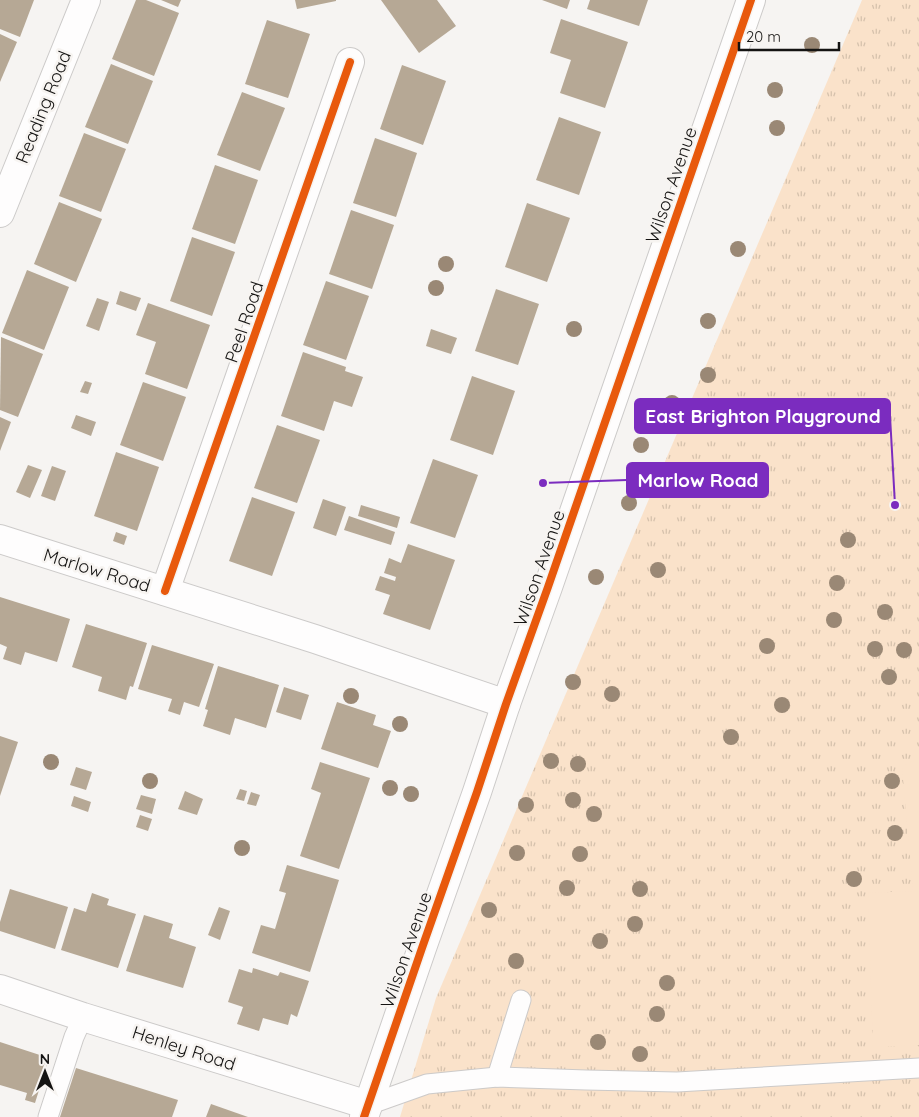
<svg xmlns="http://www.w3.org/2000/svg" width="919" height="1117" font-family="Quicksand,sans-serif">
<defs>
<pattern id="grass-tufts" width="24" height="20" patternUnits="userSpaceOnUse" patternTransform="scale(1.25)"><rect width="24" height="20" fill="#fae2ca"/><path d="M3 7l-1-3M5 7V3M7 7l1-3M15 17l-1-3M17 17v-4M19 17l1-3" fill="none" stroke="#d5c1ac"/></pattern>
</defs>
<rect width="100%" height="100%" fill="#f6f4f2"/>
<path fill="url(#grass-tufts)" d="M862 0H919V1117H400L436 998Z"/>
<path fill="#fae2ca" d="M919 757V1045L873 1047 868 893 913 891 902 767Z"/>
<g fill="#b6a895">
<path d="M0 0H34L20 37 0 29Z"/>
<path d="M136 0H146L179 13 154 76 112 59Z"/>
<path d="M161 0H181L178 7Z"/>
<path d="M295 0H336V1L297 9Z"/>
<path d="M381 0H437L456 26 419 53Z"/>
<path d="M542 0H570L567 9Z"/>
<path d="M590 0H648L639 26 587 9Z"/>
<path d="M561 19 628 42 605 108 560 93 571 60 550 53Z"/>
<path d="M267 20 310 34 288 98 245 84Z"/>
<path d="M0 34 17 42 0 82Z"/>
<path d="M111 64 153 81 128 144 85 127Z"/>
<path d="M402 65 446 81 423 145 380 129Z"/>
<path d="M242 92 285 108 260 171 217 155Z"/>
<path d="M559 117 601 132 579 195 536 180Z"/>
<path d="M84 133 126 149 101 212 59 196Z"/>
<path d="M375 138 417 153 396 217 353 203Z"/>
<path d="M215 165 258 180 235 244 192 229Z"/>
<path d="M59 202 102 219 76 282 34 264Z"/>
<path d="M527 203 570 218 547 282 505 267Z"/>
<path d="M351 210 394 225 372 289 329 274Z"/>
<path d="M192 237 235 252 212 316 170 301Z"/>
<path d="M27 270 69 287 44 350 2 333Z"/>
<path d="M326 281 369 296 346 360 303 345Z"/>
<path d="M496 289 539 304 518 365 475 351Z"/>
<path d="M120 291 141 298 136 311 116 304Z"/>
<path d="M97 298 109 302 99 331 86 326Z"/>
<path d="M148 303 210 325 187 389 145 374 156 342 136 335Z"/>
<path d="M431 329 457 338 451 354 426 346Z"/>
<path d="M1 337 43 354 18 417 0 410Z"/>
<path d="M303 352 346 367 345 371 363 377 352 407 334 401 324 431 281 416Z"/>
<path d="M472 376 515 391 493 455 450 440Z"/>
<path d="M85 381 92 383 88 394 80 392Z"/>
<path d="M143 382 186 397 163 461 120 445Z"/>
<path d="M76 415 96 422 91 436 71 428Z"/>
<path d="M0 417 11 422 0 451Z"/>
<path d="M277 425 320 440 297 503 254 488Z"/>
<path d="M116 452 159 467 137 531 94 516Z"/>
<path d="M433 459 478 475 455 538 410 523Z"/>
<path d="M28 465 42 470 30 498 16 492Z"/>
<path d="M52 466 66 471 55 501 41 496Z"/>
<path d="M252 497 295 512 272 576 229 561Z"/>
<path d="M323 499 346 507 336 536 313 528Z"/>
<path d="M361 505 400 517 397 528 358 516Z"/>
<path d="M349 516 395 532 391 545 344 530Z"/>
<path d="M116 532 127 536 124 545 113 541Z"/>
<path d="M408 544 455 560 430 630 383 614 390 595 375 590 380 576 395 581 396 577 384 573 389 558 401 563Z"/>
<path d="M0 597 70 619 57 662 25 652 21 665 3 659 7 647 0 644Z"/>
<path d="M86 624 147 643 133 687 130 686 126 700 98 691 102 677 72 667Z"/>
<path d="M152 645 214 664 199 707 184 702 180 715 168 711 172 699 138 689Z"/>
<path d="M218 666 279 685 266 728 235 718 230 735 203 726 208 710 205 709Z"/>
<path d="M284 687 309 695 301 720 276 712Z"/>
<path d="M337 702 376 715 373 725 391 731 378 768 321 749Z"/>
<path d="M0 736 18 742 0 796Z"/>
<path d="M320 762 370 778 339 869 300 856 321 793 311 789Z"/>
<path d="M76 767 92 772 86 790 70 785Z"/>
<path d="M240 789 247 791 244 801 236 799Z"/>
<path d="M185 791 203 799 197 815 178 809Z"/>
<path d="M251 792 260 795 256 806 247 804Z"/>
<path d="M141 795 156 799 152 814 136 809Z"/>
<path d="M74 796 91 802 88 812 71 806Z"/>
<path d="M140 815 152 819 148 831 136 827Z"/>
<path d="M287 865 339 880 310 972 252 953 261 925 275 929 286 893 279 891Z"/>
<path d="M10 889 68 907 55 949 0 931V922Z"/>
<path d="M92 893 109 899 107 905 136 914 118 968 61 950 74 908 86 912Z"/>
<path d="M219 907 230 911 220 940 208 935Z"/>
<path d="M144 915 173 924 169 938 196 947 183 988 126 971Z"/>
<path d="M253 968 278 976 280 972 309 981 297 1017 291 1014 288 1025 263 1018 259 1031 237 1024 243 1007 228 1002 239 969 252 973Z"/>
<path d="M0 1042 49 1058 35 1103 25 1100 27 1093 0 1085Z"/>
<path d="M76 1068 178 1100 172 1117H60Z"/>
<path d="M211 1104 248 1117H206Z"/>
</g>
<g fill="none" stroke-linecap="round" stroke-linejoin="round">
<g stroke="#cccac9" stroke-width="21">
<g id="lane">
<path d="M497 1077 521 1000"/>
<path d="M368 1105 427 1084 497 1077 586 1080 677 1082 919 1068"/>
<path d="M48 1117 74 1037 83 1017"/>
</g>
</g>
<g stroke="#cccac9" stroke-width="30">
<g id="street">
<path d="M0 213 86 0"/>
<path d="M0 539 315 639 506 704"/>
<path d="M165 591 350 62"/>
<path d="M0 989 83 1017 368 1105"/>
</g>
</g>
<g stroke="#cccac9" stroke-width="30">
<path id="secondary" d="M364 1117 422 948 477 792 506 704 548 587 751 0"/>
</g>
<use href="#lane" stroke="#fefdfd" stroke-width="19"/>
<use href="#street" stroke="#fefdfd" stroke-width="28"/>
<use href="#secondary" stroke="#fefdfd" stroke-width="28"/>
<g stroke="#f7f4f1" stroke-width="11">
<g id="cycleway">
<path d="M165 591 350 62"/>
<path d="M364 1117 422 948 477 792 506 704 548 587 751 0"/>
</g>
</g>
<use href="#cycleway" stroke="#e8590c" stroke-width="8"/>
</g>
<g fill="#9a8875">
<circle cx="812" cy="45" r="8"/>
<circle cx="775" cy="90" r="8"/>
<circle cx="777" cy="128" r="8"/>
<circle cx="738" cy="249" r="8"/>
<circle cx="446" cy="264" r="8"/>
<circle cx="436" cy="288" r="8"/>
<circle cx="708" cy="321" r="8"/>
<circle cx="574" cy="329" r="8"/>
<circle cx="708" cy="375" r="8"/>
<circle cx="672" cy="403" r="8"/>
<circle cx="641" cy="445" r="8"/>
<circle cx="629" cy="503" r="8"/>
<circle cx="848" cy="540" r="8"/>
<circle cx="658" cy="570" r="8"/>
<circle cx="596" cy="577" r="8"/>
<circle cx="837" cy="583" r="8"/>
<circle cx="885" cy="612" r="8"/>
<circle cx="834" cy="620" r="8"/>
<circle cx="767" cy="646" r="8"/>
<circle cx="875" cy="649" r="8"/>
<circle cx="904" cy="650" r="8"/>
<circle cx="889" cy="677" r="8"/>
<circle cx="573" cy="682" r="8"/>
<circle cx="612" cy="694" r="8"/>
<circle cx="351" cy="696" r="8"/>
<circle cx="782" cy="705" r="8"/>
<circle cx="400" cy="724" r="8"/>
<circle cx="731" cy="737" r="8"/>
<circle cx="551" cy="761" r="8"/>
<circle cx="51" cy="762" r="8"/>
<circle cx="578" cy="764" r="8"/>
<circle cx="150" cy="781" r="8"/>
<circle cx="892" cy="781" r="8"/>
<circle cx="390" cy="788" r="8"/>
<circle cx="411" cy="794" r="8"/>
<circle cx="573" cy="800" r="8"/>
<circle cx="526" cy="805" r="8"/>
<circle cx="594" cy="814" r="8"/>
<circle cx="895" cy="833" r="8"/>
<circle cx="242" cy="848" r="8"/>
<circle cx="517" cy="853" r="8"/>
<circle cx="580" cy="854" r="8"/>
<circle cx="854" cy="879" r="8"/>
<circle cx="567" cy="888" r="8"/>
<circle cx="640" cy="889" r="8"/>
<circle cx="489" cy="910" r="8"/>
<circle cx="635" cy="924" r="8"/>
<circle cx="600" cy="941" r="8"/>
<circle cx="516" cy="961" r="8"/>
<circle cx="667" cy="983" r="8"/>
<circle cx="657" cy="1014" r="8"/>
<circle cx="598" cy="1042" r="8"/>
<circle cx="640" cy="1054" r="8"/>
</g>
<g text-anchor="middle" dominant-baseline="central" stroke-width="5" stroke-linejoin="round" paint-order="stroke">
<g font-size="18" fill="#141312" stroke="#f7f4f1">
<text transform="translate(43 107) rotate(-68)">Reading Road</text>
<text transform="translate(671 185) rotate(-71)">Wilson Avenue</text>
<text transform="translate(244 322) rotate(-71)">Peel Road</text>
<text transform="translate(539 568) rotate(-71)">Wilson Avenue</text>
<text transform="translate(97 570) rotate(17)">Marlow Road</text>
<text transform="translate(406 950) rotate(-71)">Wilson Avenue</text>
<text transform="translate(184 1048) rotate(18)">Henley Road</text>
</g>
</g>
<path fill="none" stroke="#7b2cbf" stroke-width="2" d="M895 505L890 416M543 483L627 480"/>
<g fill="#7b2cbf" stroke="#f7f4f1" stroke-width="2">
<circle cx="895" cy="505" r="5"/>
<circle cx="543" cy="483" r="5"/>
</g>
<g fill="#7b2cbf" stroke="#7b2cbf" stroke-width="2">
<rect x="635" y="399" width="255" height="34" rx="5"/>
<rect x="627" y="463" width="141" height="34" rx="5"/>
</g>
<g font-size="19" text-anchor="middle" font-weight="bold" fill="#fff">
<text x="763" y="423">East Brighton Playground</text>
<text x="698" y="487">Marlow Road</text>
</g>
<g transform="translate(45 1072)" stroke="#f7f4f1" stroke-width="4" paint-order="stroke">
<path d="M0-4L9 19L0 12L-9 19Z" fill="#141312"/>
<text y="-8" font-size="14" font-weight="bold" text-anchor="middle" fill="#141312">N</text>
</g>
<path d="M739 42v8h100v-8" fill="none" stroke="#141312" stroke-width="2.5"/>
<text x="746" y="42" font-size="15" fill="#141312" stroke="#f7f4f1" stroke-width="4" paint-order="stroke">20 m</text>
</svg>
